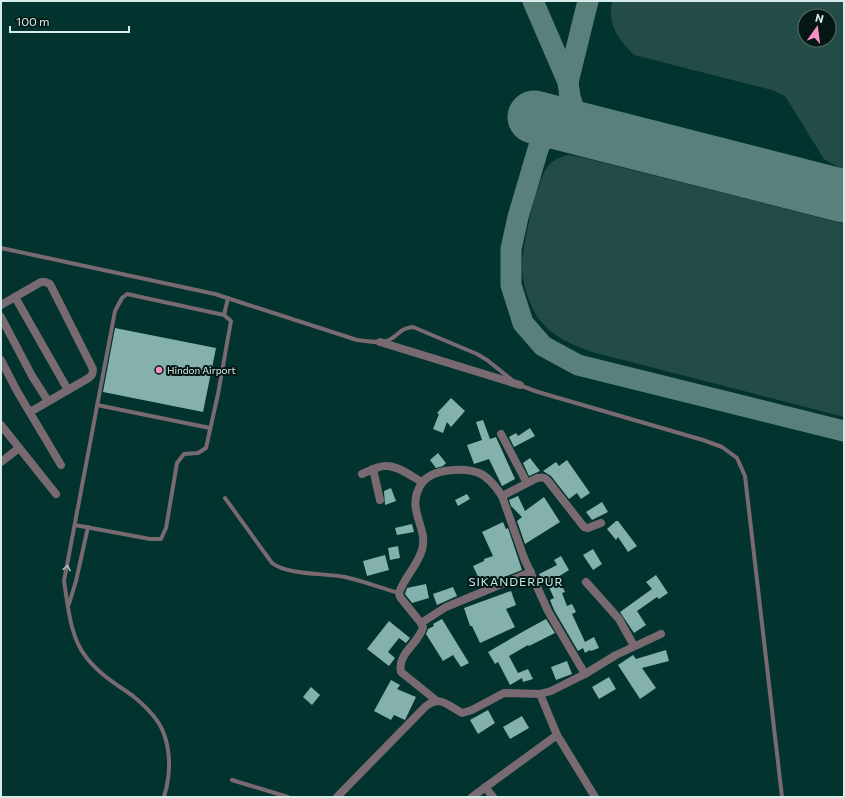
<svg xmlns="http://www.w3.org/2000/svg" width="845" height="798" font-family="Commissioner,sans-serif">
<rect width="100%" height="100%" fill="#02332f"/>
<g fill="#234b47" fill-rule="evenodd">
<path d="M612 1H844V168L838 167 824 159 785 96 772 90 634 55C618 39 607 24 612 1ZM805 16H829V40H805Z"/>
<path d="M568 155 581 157 844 224V417L592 352C572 345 551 336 538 318 529 304 522 283 522 266 522 249 536 183 546 169 551 160 559 158 568 155Z"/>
</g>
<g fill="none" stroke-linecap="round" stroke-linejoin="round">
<g stroke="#5a807c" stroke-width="21">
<path d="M533 1 568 82"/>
<path d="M588 1 568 82 570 97 574 109 580 119 592 128 608 136"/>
<path d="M577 128C559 127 548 129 539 146L518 217 511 249V285L523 323 543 346 578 365 844 431"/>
</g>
<path stroke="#5a807c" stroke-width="53" d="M534 117 844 196"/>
</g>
<g fill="#84b1ab">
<path d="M115 328 216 348 203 412 103 392Z"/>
<path d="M451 398 465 411 451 427 447 422 443 433 433 429 439 414 437 413Z"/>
<path d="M483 420 490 439 496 437 515 479 502 486 489 459 474 464 467 445 482 440 476 422Z"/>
<path d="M530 428 535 436 514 447 509 437 516 433 518 436Z"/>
<path d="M438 453 446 463 443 466 436 468 430 460Z"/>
<path d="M530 458 540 471 529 476 523 463Z"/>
<path d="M567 460 590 493 581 499 577 493 569 499 551 476 543 471 556 462 559 466Z"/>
<path d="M391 488 396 501 385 505 384 491Z"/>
<path d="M467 494 470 499 458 506 455 500Z"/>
<path d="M518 496 525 511 544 497 560 522 525 544 517 521 522 517 511 506 509 500Z"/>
<path d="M602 502 608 512 592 520 586 512Z"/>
<path d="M616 521H618L637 546 628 552 618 537 616 540 607 529Z"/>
<path d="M503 522 506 529 508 528 522 570 494 581 492 576 480 581 473 566 484 561V559L493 556 482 532Z"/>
<path d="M412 524 414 532 397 535 395 528Z"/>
<path d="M398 546 400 558 390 560 388 548Z"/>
<path d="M593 549 602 564 593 570 583 555Z"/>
<path d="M385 555 389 570 367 576 363 561Z"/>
<path d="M561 556 569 570 558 577 565 592 562 593 567 606 572 604 576 612 572 614 585 642 594 637 599 648 591 651 590 650 585 653 583 648 578 651 554 610 550 600 554 598 546 581 543 582 539 574 557 565 554 560Z"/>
<path d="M656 575 668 593 659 599 657 597 637 611 646 625 634 633 620 612 652 589 646 582Z"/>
<path d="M426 584 429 598 412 603 405 594 407 588Z"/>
<path d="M453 587 457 596 437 605 433 594Z"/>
<path d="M511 591 516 605 506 609 515 627 480 643 472 626H470L464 608Z"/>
<path d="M442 619 469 663 461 667 453 655 443 661 426 634 428 629 434 626 433 624Z"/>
<path d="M546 619 555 633 529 646 528 645 509 656 518 673 528 669 533 679 523 682 522 678 510 685 498 662 495 664 488 652 524 631Z"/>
<path d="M389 621 410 638 406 643 399 638 388 652 395 658 389 666 367 649Z"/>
<path d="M666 650 669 661 642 668 656 688 640 699 618 665 633 655 636 659Z"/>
<path d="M567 661 572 674 556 680 551 667Z"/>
<path d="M609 677 616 689 599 699 592 687Z"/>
<path d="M391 680 400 685 397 689 416 697 405 720 394 715 391 720 374 711Z"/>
<path d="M311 687 320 695 312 705 303 697Z"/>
<path d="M488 710 495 723 478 734 470 720Z"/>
<path d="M522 716 529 728 510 739 503 727Z"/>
</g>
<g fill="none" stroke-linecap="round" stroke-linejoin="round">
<g stroke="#796970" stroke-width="4">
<path d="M1 248 215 294 357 340C367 341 379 344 389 340 399 335 400 328 413 327L477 354 487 360 512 380"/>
<path d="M224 315 228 298"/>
<path d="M519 385 538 392 703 440 722 447 737 458 745 476 782 797"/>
<path d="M97 405 210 428"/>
<path d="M225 498 272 563C287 575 324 573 345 577 363 581 381 588 399 593"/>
<path d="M75 525 150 539H161L166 528 177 463 184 454 198 453 206 448 218 394 231 321 224 315 127 294 122 298 115 311 64 581C68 606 70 637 86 657 99 674 116 684 133 696 144 705 159 719 164 734 171 754 170 777 164 797"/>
<path d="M69 604 76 581 88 527"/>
<path d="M232 780 288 797"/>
</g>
<g stroke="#796970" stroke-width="8">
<path d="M15 297 68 390"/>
<path d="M1 305 41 282H45L50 284 93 369C93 374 92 376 87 379L30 412"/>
<path d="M1 317 32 376 48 401"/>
<path d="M380 342 520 385"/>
<path d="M1 360 17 391 61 465"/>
<path d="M1 425 56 494"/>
<path d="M501 434 527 483"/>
<path d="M1 462 19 448"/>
<path d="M373 469 380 500"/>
<path d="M362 474C369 471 379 465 387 466 399 466 412 477 422 482"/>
<path d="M502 496 537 478C542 477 545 477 548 481L584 527 588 528 601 523"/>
<path d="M586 582 619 619 634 646"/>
<path d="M421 623 446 607 531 572"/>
<path d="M540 694 557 735 595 797"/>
<path d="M437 701 401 672C397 653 419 644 423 627L421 623 400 597 399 593C404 578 417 566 422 550 429 527 404 509 422 483 431 469 464 467 479 473 489 477 496 487 502 496L524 558 548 611 585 674"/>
<path d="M485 787 493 797"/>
<path d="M337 797 425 707C440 694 448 706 462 713L472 710 504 693 540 694 551 691 585 674 616 655 661 634"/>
<path d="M472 797 557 735"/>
</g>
</g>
<defs><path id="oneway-chevron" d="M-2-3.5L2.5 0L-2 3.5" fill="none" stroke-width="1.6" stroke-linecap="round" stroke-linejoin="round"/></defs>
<use stroke="#b5bebf" href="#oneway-chevron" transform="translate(67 568) rotate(-79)"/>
<circle fill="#fb8fc5" stroke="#051715" stroke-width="1.5" cx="159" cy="370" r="4"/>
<g text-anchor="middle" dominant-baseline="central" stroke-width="4" stroke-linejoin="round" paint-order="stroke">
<g font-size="10" fill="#d6ece9" stroke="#051715" text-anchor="start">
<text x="167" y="370">Hindon Airport</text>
</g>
<g font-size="12" letter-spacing="1" fill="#bdece6" stroke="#051715">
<text x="516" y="581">SIKANDERPUR</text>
</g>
</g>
<rect width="845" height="798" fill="none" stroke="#d6ece9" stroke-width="4"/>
<g transform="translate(817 28) rotate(14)"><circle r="19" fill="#051715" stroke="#596c6a"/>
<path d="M0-3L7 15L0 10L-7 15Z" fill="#fb8fc5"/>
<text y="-6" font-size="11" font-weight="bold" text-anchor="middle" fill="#d6ece9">N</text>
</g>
<path d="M10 26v6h119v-6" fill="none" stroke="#d6ece9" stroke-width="2"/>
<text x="16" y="26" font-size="12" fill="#d6ece9" stroke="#051715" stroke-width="3" paint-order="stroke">100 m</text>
</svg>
